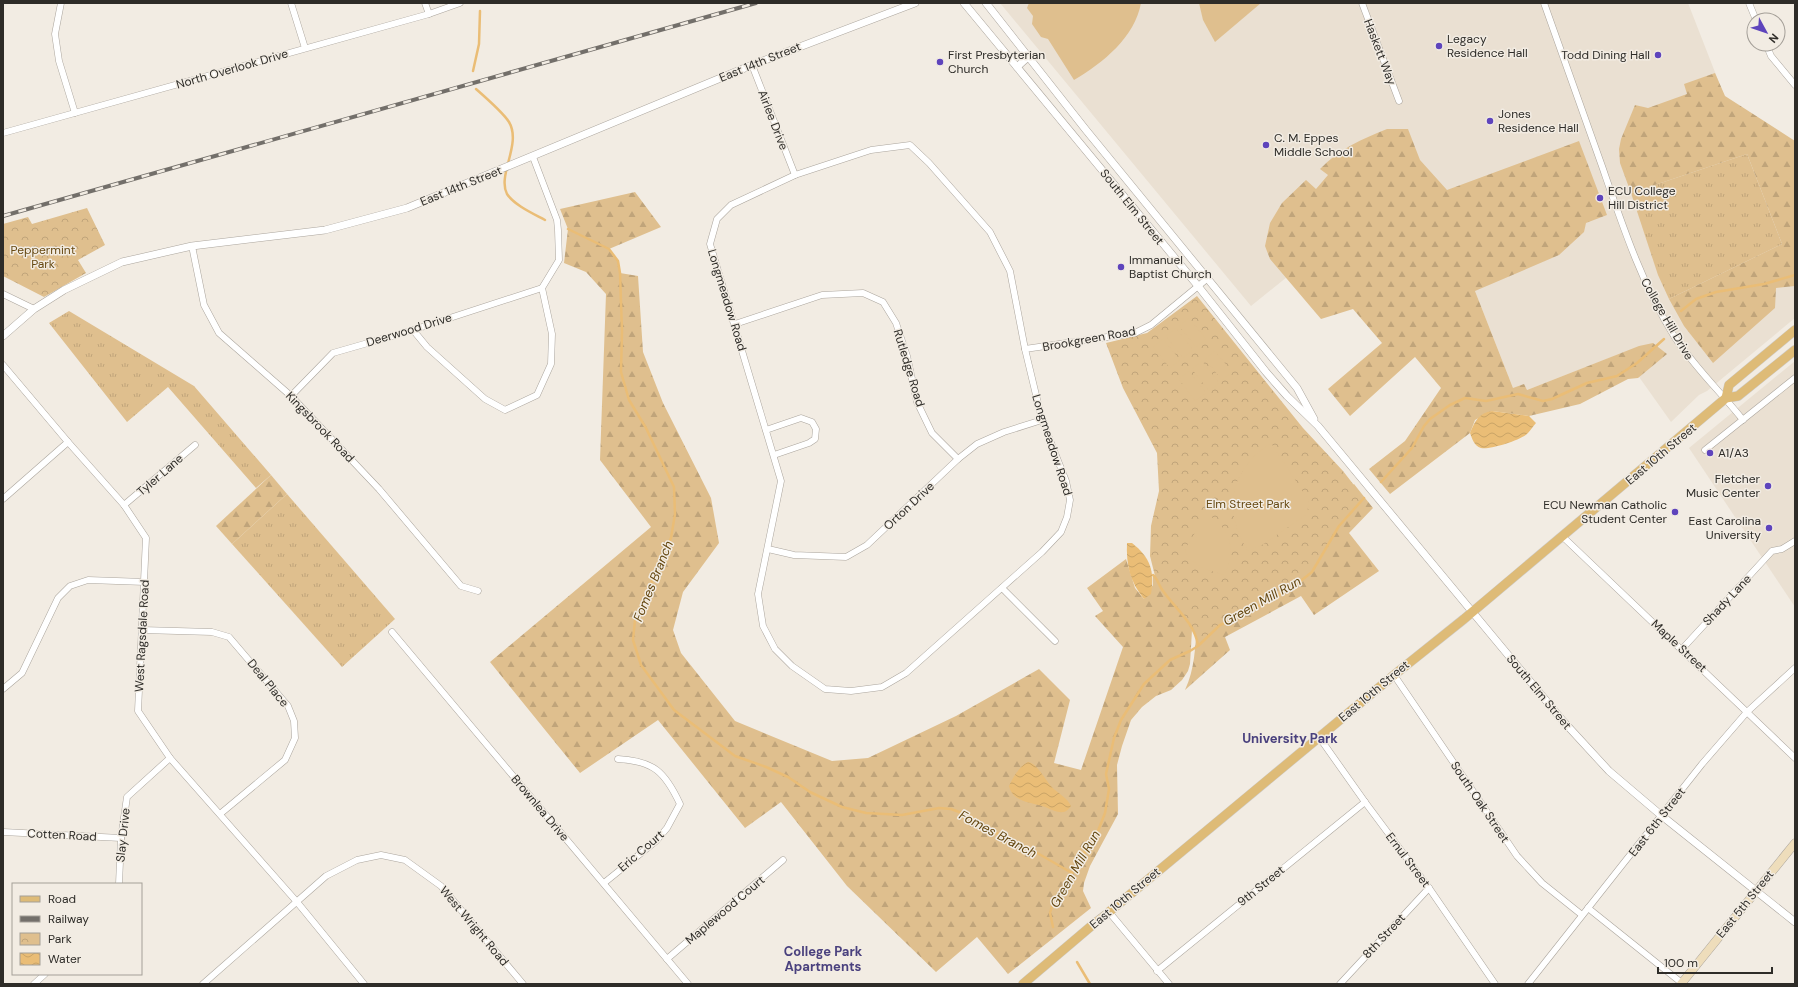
<svg xmlns="http://www.w3.org/2000/svg" width="1798" height="987" font-family="'DM Sans',sans-serif">
<defs>
<pattern id="grass-tufts" width="24" height="20" patternUnits="userSpaceOnUse"><rect width="24" height="20" fill="#dfbf8e"/><path d="M3 7l-1-3M5 7V3M7 7l1-3M15 17l-1-3M17 17v-4M19 17l1-3" fill="none" stroke="#c0a47a"/></pattern>
<pattern id="forest-firs" width="22" height="20" patternUnits="userSpaceOnUse"><rect width="22" height="20" fill="#dfbf8e"/><path d="M5 1l3.5 6h-7zM16 11l3.5 6h-7z" fill="#c0a47a"/></pattern>
<pattern id="park-crowns" width="20" height="18" patternUnits="userSpaceOnUse"><rect width="20" height="18" fill="#dfbf8e"/><path d="M2 6a3 3 0 1 1 6 0M12 15a3 3 0 1 1 6 0" fill="none" stroke="#c0a47a"/></pattern>
<pattern id="water-waves" width="16" height="10" patternUnits="userSpaceOnUse"><rect width="16" height="10" fill="#eabd76"/><path d="M0 5q4-4 8 0t8 0" fill="none" stroke="#c9a366"/></pattern>
</defs>
<rect width="100%" height="100%" fill="#f2ece3"/>
<g fill="#eae0d2">
<path d="M1000 3H1688L1782 244 1795 236V318L1707 391 1699 395 1671 422 1622 353 1527 390 1513 388 1475 291 1287 277 1251 306Z"/>
<path d="M1795 361V607L1689 448Z"/>
</g>
<g fill="url(#grass-tufts)">
<path d="M1747 154 1782 244 1669 299 1658 275 1631 193Z"/>
<path d="M69 311 194 386 271 475 256 488 168 387 127 422 49 323Z"/>
<path d="M287 494 395 619 342 667 232 544Z"/>
</g>
<g fill="url(#forest-firs)">
<path d="M1715 73 1725 96 1795 141V286L1776 288 1775 308 1713 363 1684 326 1669 299 1782 244 1747 154 1631 193 1620 163 1619 149 1621 139 1635 105 1648 108 1687 94 1684 84Z"/>
<path d="M1387 129H1408L1420 160 1447 190 1579 141 1607 215 1586 223 1584 232 1559 255 1475 291 1513 388 1524 384 1527 390 1639 346 1653 343 1667 354 1638 378 1628 379 1580 404 1529 416 1492 411 1475 420 1470 433 1390 494 1369 469 1405 441 1441 388 1415 357 1350 416 1328 389 1382 343 1353 309 1321 319 1270 259 1265 246 1270 223 1282 203 1306 180 1316 189 1328 175 1320 169C1339 149 1362 139 1387 129Z"/>
<path d="M635 192 661 227 609 249 618 261 620 273 638 276 643 352 663 403 711 498 719 543 683 592 673 630 681 653 735 721 832 761 868 758 956 716 1039 669 1070 700 1054 763 1081 770 1123 647 1095 616 1103 611 1087 588 1126 559 1135 588 1144 599 1153 585V575L1155 576 1161 588 1187 620 1192 630 1190 664 1188 671 1182 680 1171 690 1156 696 1142 707 1131 720 1122 746 1117 765 1118 814 1090 866 1084 883 1083 891 1091 908 1008 974 977 937 936 972 847 886 781 802 745 828 658 720 580 773 490 662 651 527 600 460 606 294 586 272 564 263 568 229 560 209Z"/>
<path d="M271 475 287 494 232 544 216 526Z"/>
<path d="M1354 484 1373 508 1349 533 1379 571 1314 615 1301 596 1225 637 1230 650 1185 690C1195 669 1195 647 1197 625Z"/>
</g>
<g fill="url(#park-crowns)">
<path d="M87 208 105 245 78 260 86 273 44 297 3 276V224L28 217 32 224Z"/>
<path d="M1197 296 1303 428 1343 471 1364 498 1339 526 1312 572 1293 587 1252 610 1220 625 1198 646 1196 636 1187 620 1161 588 1155 576 1150 556 1151 526 1159 491 1157 453 1123 388 1106 343 1147 333Z"/>
</g>
<g fill="#dfbf8e">
<path d="M1029 3H1141C1135 37 1103 63 1074 80L1048 39 1041 37 1032 24 1033 16 1027 8Z"/>
<path d="M1199 3H1261L1215 42 1203 20Z"/>
<path d="M1189 318 1206 339 1196 347 1179 326Z"/>
<path d="M1176 328 1193 350 1183 358 1166 336Z"/>
<path d="M1163 339 1180 360 1170 368 1153 347Z"/>
<path d="M1215 351 1232 372 1222 380 1205 359Z"/>
<path d="M1202 361 1219 383 1209 391 1192 369Z"/>
<path d="M1189 371 1206 393 1195 401 1179 379Z"/>
<path d="M1271 443 1309 501 1307 514 1262 545 1248 551C1222 510 1229 471 1271 443Z"/>
<path d="M1210 516C1231 530 1237 553 1224 575L1205 569 1187 558 1185 549 1196 531Z"/>
</g>
<g fill="url(#water-waves)">
<path d="M1492 411 1529 416 1536 423C1533 426 1531 430 1528 433 1522 440 1490 450 1481 448 1474 446 1472 438 1470 433 1475 421 1479 413 1492 411Z"/>
<path d="M1127 543H1132C1150 557 1155 571 1151 594L1144 599C1130 582 1126 565 1127 543Z"/>
<path d="M1028 762C1039 764 1046 783 1055 790 1061 795 1067 798 1071 806 1069 809 1067 811 1064 812 1056 813 1049 808 1042 806 1029 802 1013 802 1009 786 1013 778 1019 766 1028 762Z"/>
</g>
<g fill="none" stroke-linecap="round" stroke-linejoin="round">
<g stroke="#eabd76" stroke-width="2.5">
<path d="M473 71 479 44 480 11"/>
<path d="M476 89C484 96 504 114 509 122 522 144 497 175 507 194 514 205 534 214 545 220"/>
<path d="M568 229 609 249 618 261 620 273 622 331 621 372 629 400 646 428 674 487 675 514 671 538 635 620 633 640 641 665 674 710 735 756 766 767 788 777 810 792 842 807 866 813 902 815 939 808 951 809 970 816 990 830 1032 850 1072 873"/>
<path d="M1681 311 1696 299 1716 292 1764 284 1795 275"/>
<path d="M1381 482 1412 448 1424 426 1430 419 1450 405 1465 398 1486 401 1518 394 1543 401 1552 399 1587 383 1617 376 1637 363 1664 339"/>
<path d="M1153 575C1157 578 1158 583 1161 588 1173 607 1194 621 1198 645"/>
<path d="M1053 927 1050 913 1053 903 1098 831 1105 813 1109 789 1106 774 1114 738 1121 720 1144 684 1170 660 1190 651 1198 646 1220 625 1252 610 1293 587 1312 572 1339 526 1364 498"/>
<path d="M1077 962 1090 984"/>
</g>
<g stroke="#aba59d" stroke-width="7">
<g id="minor">
<path d="M61 3 55 34 59 61 75 113"/>
<path d="M291 3 305 48"/>
<path d="M425 3 429 14"/>
<path d="M1362 3 1399 101"/>
<path d="M1544 3C1564 58 1583 114 1603 169 1623 227 1642 284 1674 336 1695 368 1720 391 1743 420"/>
<path d="M1749 3 1756 20"/>
<path d="M1766 44 1771 56 1795 85"/>
<path d="M752 65 795 175"/>
<path d="M3 133 429 14 460 3"/>
<path d="M910 145 929 163 990 232 1010 271 1025 349 1042 420 1066 481 1070 500 1067 517 1061 532 1042 552 906 673 882 687 851 691 825 689 792 666 775 649 763 626 758 594 781 481 710 244 717 219 731 205 795 175 871 150Z"/>
<path d="M192 246 204 305 219 333 291 396 379 489 461 586 478 591"/>
<path d="M3 294 34 309"/>
<path d="M735 324 822 295 863 293 883 302 896 323 907 356 917 402 932 433 958 459"/>
<path d="M413 330 427 347 485 399 505 410 537 395 551 364 552 334 542 288 559 260 558 230 557 220 533 157"/>
<path d="M1025 349 1135 333 1151 325 1208 278"/>
<path d="M3 365 68 442 124 505 146 538 138 711 170 758 297 902 364 984"/>
<path d="M291 396 333 353 413 330 542 288"/>
<path d="M766 430 801 418 812 422 816 429 815 439 809 443 774 455"/>
<path d="M1705 450 1795 378"/>
<path d="M3 499 68 442"/>
<path d="M124 505 195 445"/>
<path d="M1562 536 1795 758"/>
<path d="M768 549 794 555 846 557 867 545 958 459 977 444 1004 432 1042 420"/>
<path d="M1002 588 1055 641"/>
<path d="M142 630 212 632 229 637 288 706 294 721 295 738 285 760 220 814"/>
<path d="M392 632 688 984"/>
<path d="M1682 649 1772 551 1782 549 1795 541"/>
<path d="M1394 675 1517 856 1542 883 1582 915"/>
<path d="M3 689 22 673 58 598 70 586 88 580 145 582"/>
<path d="M1319 737 1365 802 1429 888 1495 984"/>
<path d="M3 832 121 838"/>
<path d="M604 883 656 841 667 828 680 804C665 772 654 761 618 759"/>
<path d="M119 884 121 838 127 797 170 758"/>
<path d="M1588 908 1683 984"/>
<path d="M1109 912 1169 984"/>
<path d="M667 959 783 860"/>
<path d="M1157 971 1365 802"/>
<path d="M34 984 45 974"/>
<path d="M203 984 326 876 357 860 381 855 405 860 441 886 523 984"/>
<path d="M1340 984 1429 888"/>
<path d="M1528 984 1702 764 1747 712 1795 668"/>
</g>
</g>
<g stroke="#aba59d" stroke-width="8">
<g id="tertiary">
<path d="M964 3 1198 286 1266 372 1287 396 1318 426 1563 721 1609 771 1662 816 1795 922"/>
<path d="M986 3 1086 130 1297 388 1314 419"/>
<path d="M1017 67 1028 57"/>
<path d="M3 336 34 309 64 290 122 262 192 246 325 230 407 208 752 65 915 3"/>
</g>
</g>
<g stroke="#aba59d" stroke-width="9">
<g id="secondary">
<path d="M1096 922 1109 912"/>
<path d="M1681 984 1795 843"/>
</g>
</g>
<g stroke="#cdcccb" stroke-width="10">
<g id="primary">
<path d="M1726 398 1729 385 1795 330"/>
<path d="M1109 912 1394 675 1464 619 1726 398 1738 396 1795 350"/>
<path d="M1023 984 1096 922"/>
</g>
</g>
<use href="#minor" stroke="#fff" stroke-width="6"/>
<use href="#tertiary" stroke="#fff" stroke-width="7"/>
<use href="#secondary" stroke="#edb" stroke-width="8"/>
<use href="#primary" stroke="#debb77" stroke-width="9"/>
<g stroke="#736f6a" stroke-width="4">
<path id="rail" d="M3 216 756 3"/>
</g>
<use href="#rail" stroke="#f2ece3" stroke-width="2.5" stroke-dasharray="8" stroke-linecap="butt"/>
</g>
<g fill="#5e44bc" stroke="#f2ece3" stroke-width="1.5">
<circle cx="1439" cy="46" r="4"/>
<circle cx="1658" cy="55" r="4"/>
<circle cx="940" cy="62" r="4"/>
<circle cx="1490" cy="121" r="4"/>
<circle cx="1266" cy="145" r="4"/>
<circle cx="1600" cy="198" r="4"/>
<circle cx="1121" cy="267" r="4"/>
<circle cx="1710" cy="453" r="4"/>
<circle cx="1768" cy="486" r="4"/>
<circle cx="1675" cy="512" r="4"/>
<circle cx="1769" cy="528" r="4"/>
</g>
<g text-anchor="middle" dominant-baseline="central" stroke-width="3" stroke-linejoin="round" paint-order="stroke">
<g font-size="12" fill="#2e2c28" stroke="#f2ece3" text-anchor="start">
<text x="1447" y="39">Legacy<tspan x="1447" dy="14">Residence Hall</tspan></text>
<text x="948" y="55">First Presbyterian<tspan x="948" dy="14">Church</tspan></text>
<text x="1650" y="55" text-anchor="end">Todd Dining Hall</text>
<text x="1498" y="114">Jones<tspan x="1498" dy="14">Residence Hall</tspan></text>
<text x="1274" y="138">C. M. Eppes<tspan x="1274" dy="14">Middle School</tspan></text>
<text x="1608" y="191">ECU College<tspan x="1608" dy="14">Hill District</tspan></text>
<text x="1129" y="260">Immanuel<tspan x="1129" dy="14">Baptist Church</tspan></text>
<text x="1718" y="453">A1/A3</text>
<text x="1760" y="479" text-anchor="end">Fletcher<tspan x="1760" dy="14">Music Center</tspan></text>
<text x="1667" y="505" text-anchor="end">ECU Newman Catholic<tspan x="1667" dy="14">Student Center</tspan></text>
<text x="1761" y="521" text-anchor="end">East Carolina<tspan x="1761" dy="14">University</tspan></text>
</g>
<g font-size="12" fill="#2e2c28" stroke="#f2ece3">
<text transform="translate(1380 52) rotate(69)">Haskett Way</text>
<text transform="translate(760 62) rotate(-22)">East 14th Street</text>
<text transform="translate(232 69) rotate(-16)">North Overlook Drive</text>
<text transform="translate(773 120) rotate(69)">Airlee Drive</text>
<text transform="translate(461 186) rotate(-22)">East 14th Street</text>
<text transform="translate(1132 207) rotate(51)">South Elm Street</text>
<text transform="translate(727 300) rotate(73)">Longmeadow Road</text>
<text transform="translate(1667 319) rotate(60)">College Hill Drive</text>
<text transform="translate(409 330) rotate(-17)">Deerwood Drive</text>
<text transform="translate(1089 339) rotate(-10)">Brookgreen Road</text>
<text transform="translate(909 368) rotate(73)">Rutledge Road</text>
<text transform="translate(320 427) rotate(46)">Kingsbrook Road</text>
<text transform="translate(1052 445) rotate(72)">Longmeadow Road</text>
<text transform="translate(1661 454) rotate(-40)">East 10th Street</text>
<text transform="translate(160 475) rotate(-41)">Tyler Lane</text>
<text transform="translate(909 506) rotate(-43)">Orton Drive</text>
<text transform="translate(1727 600) rotate(-47)">Shady Lane</text>
<text transform="translate(142 636) rotate(-87)">West Ragsdale Road</text>
<text transform="translate(1679 646) rotate(43)">Maple Street</text>
<text transform="translate(268 683) rotate(51)">Deal Place</text>
<text transform="translate(1374 691) rotate(-40)">East 10th Street</text>
<text transform="translate(1539 692) rotate(50)">South Elm Street</text>
<text transform="translate(1480 802) rotate(56)">South Oak Street</text>
<text transform="translate(540 808) rotate(50)">Brownlea Drive</text>
<text transform="translate(1657 822) rotate(-52)">East 6th Street</text>
<text transform="translate(62 835) rotate(3)">Cotten Road</text>
<text transform="translate(123 835) rotate(-84)">Slay Drive</text>
<text transform="translate(641 851) rotate(-41)">Eric Court</text>
<text transform="translate(1408 860) rotate(53)">Ernul Street</text>
<text transform="translate(1261 886) rotate(-39)">9th Street</text>
<text transform="translate(1125 898) rotate(-40)">East 10th Street</text>
<text transform="translate(1745 904) rotate(-51)">East 5th Street</text>
<text transform="translate(725 910) rotate(-40)">Maplewood Court</text>
<text transform="translate(474 926) rotate(50)">West Wright Road</text>
<text transform="translate(1384 936) rotate(-47)">8th Street</text>
</g>
<g font-size="12" fill="#674912" stroke="#f2ece3">
<text x="43" y="250">Peppermint<tspan x="43" dy="14">Park</tspan></text>
<text x="1248" y="504">Elm Street Park</text>
</g>
<g font-size="13" font-style="italic" fill="#63450d" stroke="#f2ece3">
<text transform="translate(653 581) rotate(-68)">Fomes Branch</text>
<text transform="translate(1262 601) rotate(-29)">Green Mill Run</text>
<text transform="translate(998 834) rotate(28)">Fomes Branch</text>
<text transform="translate(1075 869) rotate(-60)">Green Mill Run</text>
</g>
<g font-size="13" font-weight="bold" fill="#4a417e" stroke="#f2ece3">
<text x="1290" y="738">University Park</text>
<text x="823" y="951">College Park<tspan x="823" dy="15">Apartments</tspan></text>
</g>
</g>
<rect width="1798" height="987" fill="none" stroke="#2e2c28" stroke-width="8"/>
<rect x="12" y="883" width="130" height="92" fill="#f2ece3" stroke="#a49f98"/>
<rect x="20" y="896" width="20" height="6" fill="#debb77" stroke="#a49f98"/>
<text x="48" y="903" font-size="12" fill="#2e2c28">Road</text>
<rect x="20" y="916" width="20" height="6" fill="#736f6a" stroke="#a49f98"/>
<text x="48" y="923" font-size="12" fill="#2e2c28">Railway</text>
<rect x="20" y="933" width="20" height="12" fill="url(#park-crowns)" stroke="#a49f98"/>
<text x="48" y="943" font-size="12" fill="#2e2c28">Park</text>
<rect x="20" y="953" width="20" height="12" fill="url(#water-waves)" stroke="#a49f98"/>
<text x="48" y="963" font-size="12" fill="#2e2c28">Water</text>
<g transform="translate(1766 32) rotate(130)"><circle r="19" fill="#f2ece3" stroke="#a49f98"/>
<path d="M0-3L7 15L0 10L-7 15Z" fill="#5e44bc"/>
<text y="-6" font-size="11" font-weight="bold" text-anchor="middle" fill="#2e2c28">N</text>
</g>
<path d="M1658 967v6h114v-6" fill="none" stroke="#2e2c28" stroke-width="2"/>
<text x="1664" y="967" font-size="12" fill="#2e2c28" stroke="#f2ece3" stroke-width="3" paint-order="stroke">100 m</text>
</svg>
